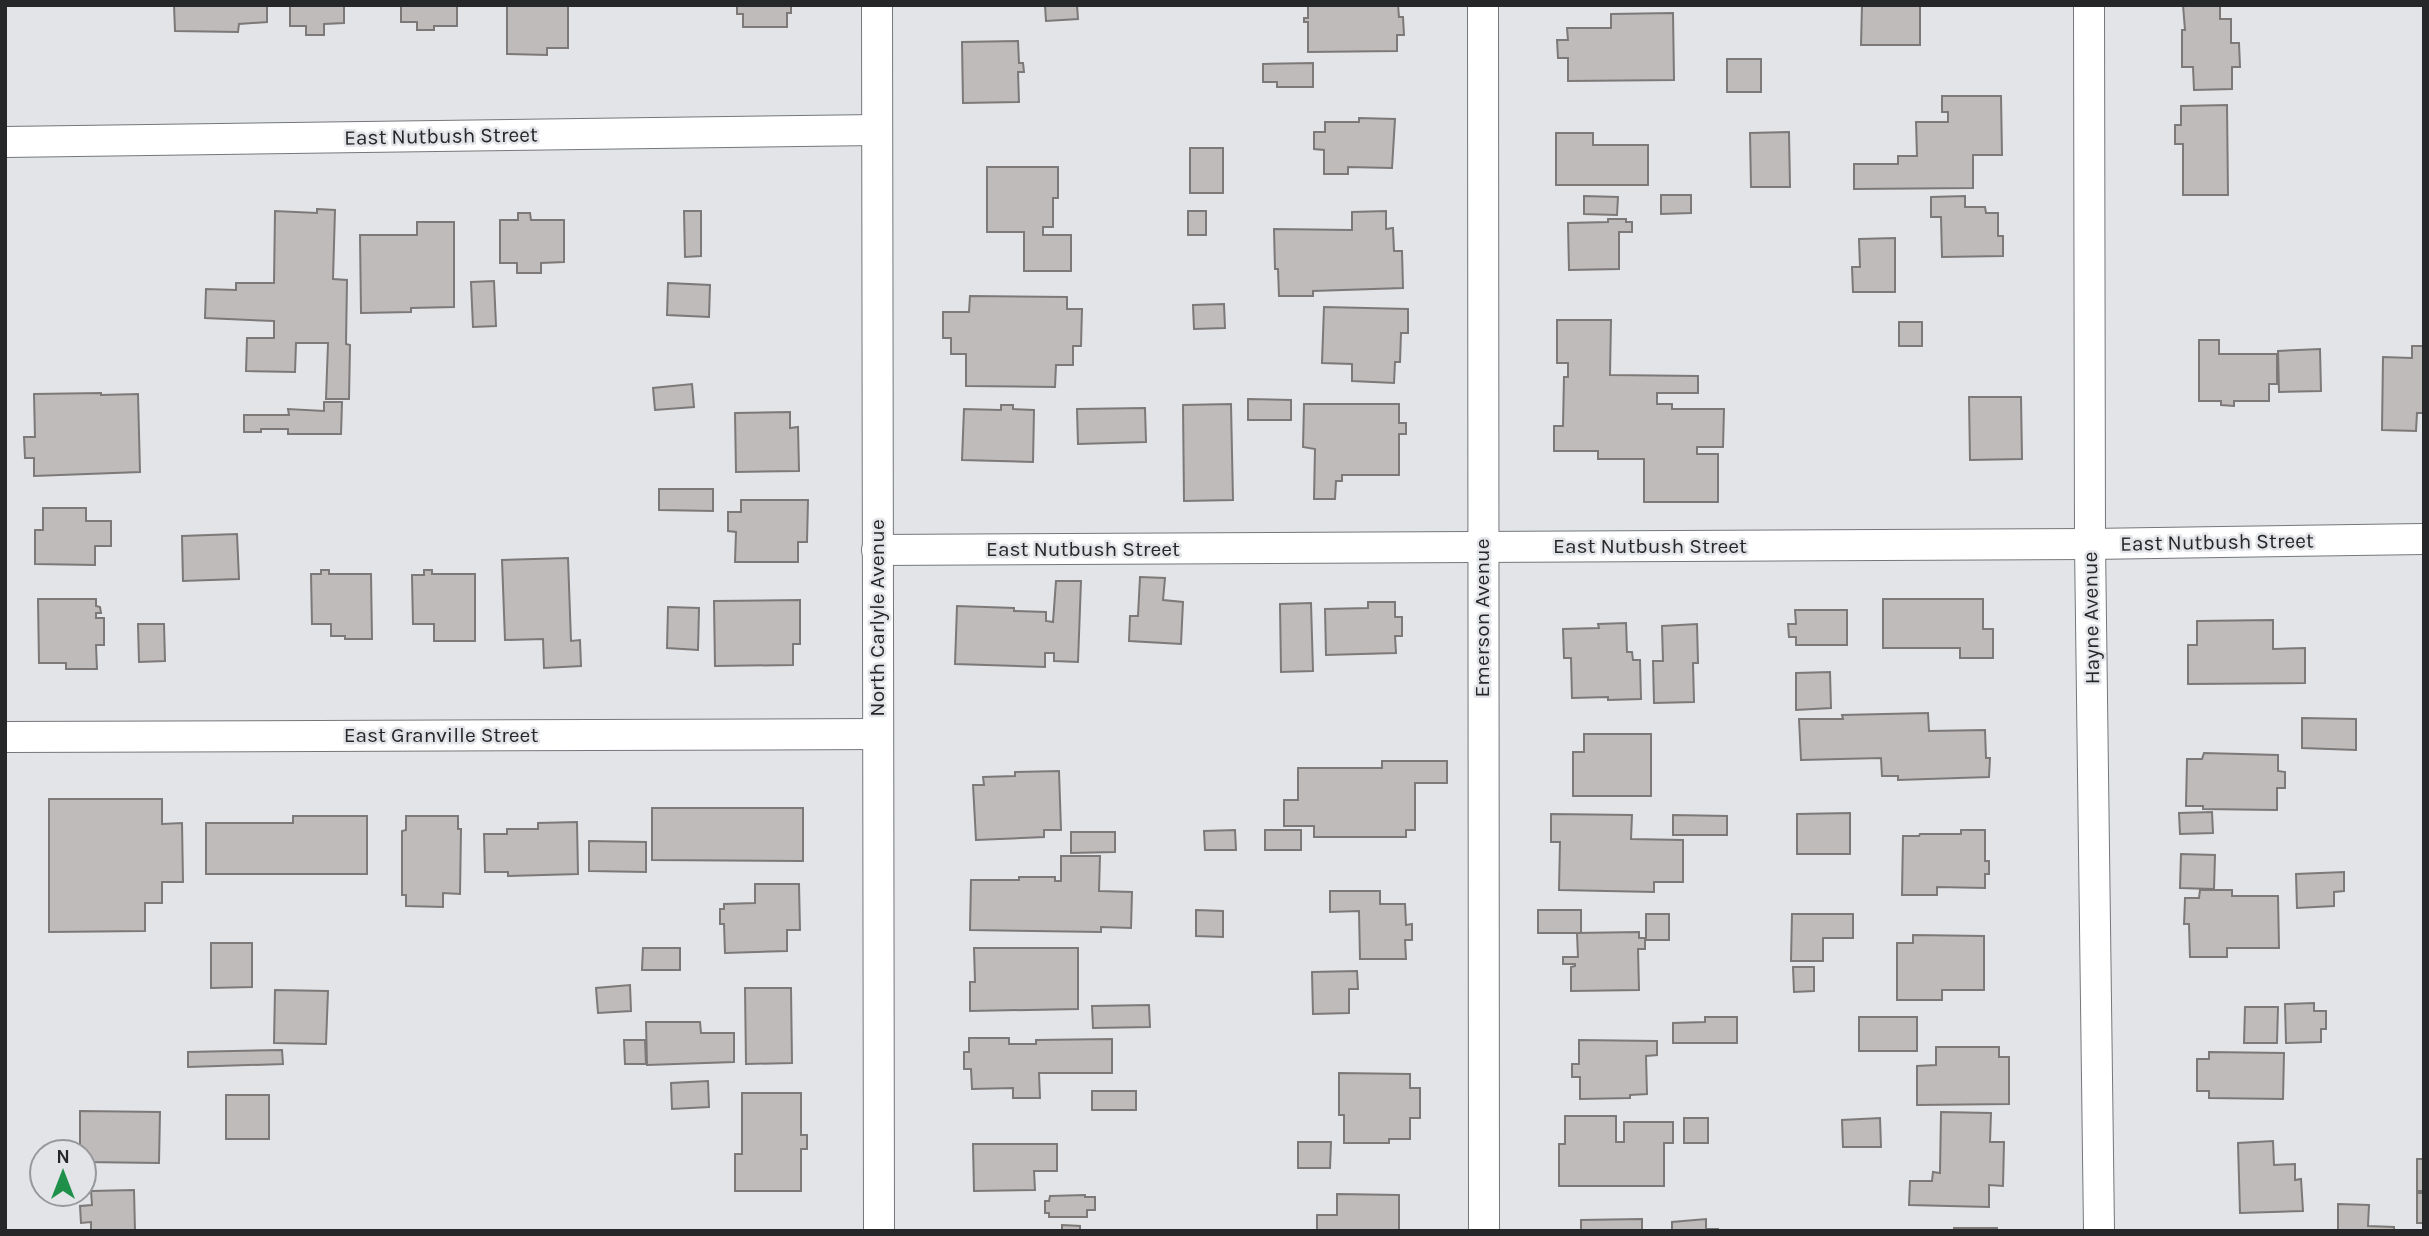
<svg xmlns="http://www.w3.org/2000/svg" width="2429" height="1236" font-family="Karla,sans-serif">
<rect width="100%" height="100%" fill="#e2e4e7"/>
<g fill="#bfbbbb" stroke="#7c7978" stroke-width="2">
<path d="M174 5H267V22L239 24 238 32 175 31Z"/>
<path d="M290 5H344V23L324 24V35H306V26H290Z"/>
<path d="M401 5H457V26H434V30H417V22H401Z"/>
<path d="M507 5H568V48H547V55L507 54Z"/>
<path d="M737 5H791V13H787V27H743V14H737Z"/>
<path d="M1045 5H1077L1078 19 1046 21Z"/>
<path d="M1308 5H1398L1399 17H1403L1404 35H1397V51L1308 52V22H1304V18H1308Z"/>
<path d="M1862 5H1920V45H1861Z"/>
<path d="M2183 5H2220V19H2231V43H2239L2240 67H2232V89L2194 90 2193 67H2182V30H2185Z"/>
<path d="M1673 13 1674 80 1568 81V58H1558L1557 40H1568L1567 28H1611V14Z"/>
<path d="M1018 41 1019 63H1023L1024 72H1018L1019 102 963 103 962 42Z"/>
<rect x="1727" y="59" width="34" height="33"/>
<path d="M1313 63V87H1277V82H1263V64Z"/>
<path d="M1942 96H2001L2002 155H1973V188L1854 189V164H1898V156H1917L1916 122H1948V112H1942Z"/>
<path d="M2227 105 2228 195H2183V144H2175V125H2181V106Z"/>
<path d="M1359 118 1395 119 1392 168 1348 167V174H1324V150L1314 149V132H1325V122H1359Z"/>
<path d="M1789 132 1790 187H1751L1750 133Z"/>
<path d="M1556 133H1593V145H1648V185H1556Z"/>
<rect x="1190" y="148" width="33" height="45"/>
<path d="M987 167H1058V198H1053V227H1043V235H1071V271H1024V232H987Z"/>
<path d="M1661 195H1691V213L1661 214Z"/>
<path d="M1584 196 1618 197 1617 215 1584 214Z"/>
<path d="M1965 196V207H1985L1986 213H1998V236H2003V256L1942 257 1941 217H1931V197Z"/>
<path d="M317 209 335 210 333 279 347 280 346 344 350 345 349 399H326L328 343H296L295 372 246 371 247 338H274V321L205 318 206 289 236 290V283H274L275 211 317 213Z"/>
<path d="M684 211H701V256L685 257Z"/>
<rect x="1188" y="211" width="18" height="24"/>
<path d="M1386 211V229L1393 228 1394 251H1402L1403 288 1313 291V296H1279L1278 269H1275L1274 229 1352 230V212Z"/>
<path d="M518 213H530L531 220H564V262L541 263V273H517V263H500V220H518Z"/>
<path d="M1608 219H1626V222H1632V232H1619V269L1569 270 1568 223 1608 222Z"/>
<path d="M417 222H454V307L411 308V312L361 313 360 235H417Z"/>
<path d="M1895 238V292H1853L1852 267H1860L1859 239Z"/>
<path d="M494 281 496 326 473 327 471 282Z"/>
<path d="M668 283 710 285 709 317 667 315Z"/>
<path d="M970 296 1067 297V309H1082L1081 346H1073V365H1056L1055 387 966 386V354H951V338H943V312H969Z"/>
<path d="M1224 304 1225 328 1194 329 1193 305Z"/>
<path d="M1324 307 1408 309V333H1401L1400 362H1395L1394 383 1352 381V364L1322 363Z"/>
<path d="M1557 320H1611L1610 375 1698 376V393H1657V404H1672V409H1724L1723 447H1697V454H1718V502H1644V459H1598V451H1554V426H1563L1564 377H1568V363H1557Z"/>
<rect x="1899" y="322" width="23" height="24"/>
<path d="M2199 340H2219V354H2277V384H2269V401H2234V406L2221 405V401H2199Z"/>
<path d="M2412 346H2424V413H2417L2416 431 2382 430 2383 357 2412 358Z"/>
<path d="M2320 349 2321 391 2279 392 2278 351Z"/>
<path d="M692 384 694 407 655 410 653 388Z"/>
<path d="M101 393V395L138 394 140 472 34 476V458H25L24 437H35L34 394Z"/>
<path d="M1969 397H2021L2022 459 1970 460Z"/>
<path d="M1248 399 1291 400V420H1248Z"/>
<path d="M324 402H342L341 434H288V429H261V432H244V415H289L288 409 324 411Z"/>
<path d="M1231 404 1233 500 1184 501 1183 405Z"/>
<path d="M1304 404H1399V423H1406V434H1399V475H1342V481H1336L1335 499H1314L1315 449 1303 447Z"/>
<path d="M1001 405H1013V409L1034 410 1033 462 962 460 964 409 1001 410Z"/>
<path d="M1145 408 1146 442 1078 444 1077 409Z"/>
<path d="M790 412V428L798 427 799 471 736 472 735 413Z"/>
<path d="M659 489H713V511L659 510Z"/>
<path d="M741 500H808L807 542H798V562H735L736 532 728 531V512H741Z"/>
<path d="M43 508H86V521H111V546H95V565L35 564V530H43Z"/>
<path d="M237 534 239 579 183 581 182 536Z"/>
<path d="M568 558 571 641 580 640 581 666 544 668 543 639 505 640 502 560Z"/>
<path d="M321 570H329V574H371L372 639H345V636H331V624H312L311 574H321Z"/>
<path d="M424 570H432V574H475V641H434V624H413L412 575H424Z"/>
<path d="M1140 577 1165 578 1163 600 1183 602 1181 644 1129 641 1130 616H1138Z"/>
<path d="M1056 581H1081L1078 662 1054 661V653H1045V667L955 664 957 606 1014 608V611L1046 612V621L1053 622Z"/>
<path d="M38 599H96V606L100 607 101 613H96V618H104V645H96L97 669H66V663H39Z"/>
<path d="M1883 599H1983V629H1993V658H1960V648H1883Z"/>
<path d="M800 600V644H793V665L715 666 714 601Z"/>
<path d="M1368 602H1395V617H1402V636H1395L1396 653 1326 655 1325 609 1368 608Z"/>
<path d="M1311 603 1313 671 1281 672 1280 604Z"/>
<path d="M668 607 699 608 698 650 667 648Z"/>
<path d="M1795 610H1847V645H1796V637H1789L1788 624H1796Z"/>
<path d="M2273 620V649L2305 648V683L2188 684V645H2197V621Z"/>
<path d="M1626 623 1627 652H1632L1633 660H1640L1641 699 1608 700V697L1572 698 1571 658H1564L1563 629 1599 628 1598 624Z"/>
<path d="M138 624H164L165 661 139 662Z"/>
<path d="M1697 624 1698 663H1693L1694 702 1654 703 1653 661H1663L1662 626Z"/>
<path d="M1830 672 1831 708 1796 710V673Z"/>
<path d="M1928 713 1929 731 1985 730 1986 758H1990L1989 777 1898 780V776H1882L1881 758 1801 760 1799 719H1843L1842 715Z"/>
<path d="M2302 718 2356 719V750L2302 748Z"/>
<path d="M1584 734H1651V796H1573V752H1584Z"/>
<path d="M2204 753 2278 755V771L2285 772V788H2277V810L2203 809V806H2186L2187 759H2202Z"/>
<path d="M1382 761H1447V783H1415V830H1406V837H1314V826H1284V800H1298V768H1382Z"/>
<path d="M1059 771 1061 830H1044V837L976 840 973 785H984L983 777 1015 776V772Z"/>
<path d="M49 799H162V824L182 823 183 882H162V903H145V931L49 932Z"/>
<path d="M652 808H803V861L652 860Z"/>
<path d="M2212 812 2213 833 2180 834 2179 813Z"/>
<path d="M1850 813V854H1797V814Z"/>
<path d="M1551 814 1632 815 1631 839 1683 840V882H1654V892L1559 890 1560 842H1551Z"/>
<path d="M1673 815 1727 816V835H1673Z"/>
<path d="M293 816H367V874H206V823H293Z"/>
<path d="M406 816H458V829H461L460 894 443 893V907L406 906V895H402V831L406 830Z"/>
<path d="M577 822 578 874 508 876V872H485L484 834H507V829H538V823Z"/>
<path d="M1235 830 1236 850H1205L1204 831Z"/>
<rect x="1265" y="830" width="36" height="20"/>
<path d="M1961 830H1985V861H1989V874H1985V888L1937 887V895H1902L1903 836H1919L1920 834H1961Z"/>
<path d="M1071 832H1115V852L1071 853Z"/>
<path d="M589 841 646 842V872L589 871Z"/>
<path d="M2181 854 2215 855 2214 889 2180 888Z"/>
<path d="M1061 856H1100L1099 891 1132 892 1131 928 1101 927V932L970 930 971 880H1019V877H1055V881H1061Z"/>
<path d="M2344 872V891L2334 892V906L2297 908 2296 874Z"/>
<path d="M755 884H799L800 930H787V951L725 953 724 924H720V909H724V904L755 903Z"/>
<path d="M2200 890H2232V896H2278L2279 948H2227V957H2190L2189 924H2184L2185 898H2199Z"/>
<path d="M1330 891H1380V904H1405L1406 925 1412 924V940H1405L1406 959H1360L1359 911 1330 912Z"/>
<path d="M1196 910 1223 911V937L1196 936Z"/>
<rect x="1538" y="910" width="43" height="23"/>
<rect x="1646" y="914" width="23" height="26"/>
<path d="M1792 914H1853V938H1823V961H1791Z"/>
<path d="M1639 932V938H1645V949H1638L1639 990 1571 991V967L1575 966V964H1563V957H1578L1577 933Z"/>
<path d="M1913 935 1984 936V990H1942V1000H1897V943H1913Z"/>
<path d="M211 943H252V987L211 988Z"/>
<path d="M643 948H680V970H642Z"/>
<path d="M974 948H1078V1009L970 1011V982H975Z"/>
<path d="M1793 967H1814V991L1794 992Z"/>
<path d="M1357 971 1358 989H1349V1013L1313 1014 1312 972Z"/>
<path d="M630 985 631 1011 598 1013 596 988Z"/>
<path d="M745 988H791L792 1063 746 1064Z"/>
<path d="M275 990 328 991 326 1044 274 1043Z"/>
<path d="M2314 1003V1011H2326V1029H2321V1042L2286 1043 2285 1004Z"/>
<path d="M1149 1005 1150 1027 1093 1028 1092 1006Z"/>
<path d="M2245 1007H2278L2277 1043H2244Z"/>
<path d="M1705 1017H1737V1043H1673V1023L1705 1022Z"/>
<rect x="1859" y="1017" width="58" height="34"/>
<path d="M646 1022H700L701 1033H734V1062L647 1065Z"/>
<path d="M969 1038H1009V1044H1036V1040L1112 1039V1073H1039L1040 1098H1013V1088L972 1089 971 1069H964V1052H969Z"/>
<path d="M624 1040H645L646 1064H625Z"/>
<path d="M1579 1040 1657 1041V1055L1646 1056 1647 1094 1630 1095V1098L1580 1099V1077H1572V1064H1579Z"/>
<path d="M1936 1047H1999V1057H2009V1104L1917 1105V1066L1936 1065Z"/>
<path d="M282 1050 283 1064 188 1067V1052Z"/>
<path d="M2209 1052 2284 1053 2283 1099 2209 1098V1091H2197V1059H2209Z"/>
<path d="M1339 1073 1410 1074V1088H1420V1118H1410V1139H1389V1143H1344V1115H1339Z"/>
<path d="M708 1081 709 1107 672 1109 671 1083Z"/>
<rect x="1092" y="1091" width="44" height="19"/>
<path d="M742 1093H801V1135H807V1149H801V1191H735V1154H742Z"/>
<rect x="226" y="1095" width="43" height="44"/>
<path d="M80 1111 160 1112 159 1163 84 1162V1152H80Z"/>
<path d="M1941 1112 1991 1113 1990 1142H2004L2003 1186 1989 1185V1207L1909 1205 1910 1181H1932L1933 1172 1940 1173Z"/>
<path d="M1565 1116H1616V1142H1624V1122H1673V1143H1664V1186H1559V1144H1565Z"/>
<rect x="1684" y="1118" width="24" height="25"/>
<path d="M1880 1118 1881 1147H1843L1842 1120Z"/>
<path d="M2273 1141 2274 1165 2295 1164V1180L2301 1179 2303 1211 2240 1213 2238 1143Z"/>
<path d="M1298 1142H1331L1330 1168H1298Z"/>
<path d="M973 1144H1057V1171H1034L1035 1190 974 1191Z"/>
<rect x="2417" y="1159" width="7" height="32"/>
<path d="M134 1190 135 1231H91V1222L81 1223 80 1206 92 1205 91 1191Z"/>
<rect x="2417" y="1193" width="7" height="30"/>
<path d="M1337 1194 1399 1195V1231H1317V1215H1337Z"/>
<path d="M1085 1195V1197H1095V1210H1087V1217H1049V1213H1045V1201H1049L1050 1196Z"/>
<path d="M2338 1204 2369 1205 2368 1226 2394 1227V1231H2338Z"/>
<path d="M1642 1219V1231H1581V1220Z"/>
<path d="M1706 1219V1229H1718V1231H1672V1222Z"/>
<path d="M1062 1225 1080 1226V1231H1062Z"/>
<rect x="1954" y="1228" width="43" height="3"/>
</g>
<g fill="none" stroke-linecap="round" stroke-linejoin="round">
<g stroke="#75777a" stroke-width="32">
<g id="street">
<path d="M877 5 879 1231"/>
<path d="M1483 5 1484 1231"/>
<path d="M2089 5 2090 544 2099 1231"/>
<path d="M5 142 877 130"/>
<path d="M877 550 2090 544 2424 539"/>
<path d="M5 737 878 734"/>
</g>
</g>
<use href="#street" stroke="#fff" stroke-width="30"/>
</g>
<g text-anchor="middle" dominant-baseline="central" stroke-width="5" stroke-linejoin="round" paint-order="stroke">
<g font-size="21" fill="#262728" stroke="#e2e4e7">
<text transform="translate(441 136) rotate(-1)">East Nutbush Street</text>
<text transform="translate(2217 542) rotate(-1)">East Nutbush Street</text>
<text x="1650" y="546">East Nutbush Street</text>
<text x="1083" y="549">East Nutbush Street</text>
<text transform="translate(877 618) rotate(-90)">North Carlyle Avenue</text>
<text transform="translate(1482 618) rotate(-90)">Emerson Avenue</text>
<text transform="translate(2091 618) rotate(-91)">Hayne Avenue</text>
<text x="441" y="735">East Granville Street</text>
</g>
</g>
<rect width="2429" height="1236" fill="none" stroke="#262728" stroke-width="14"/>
<g transform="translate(63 1173)"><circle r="33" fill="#e2e4e7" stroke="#97989b" stroke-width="2"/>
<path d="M0-5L12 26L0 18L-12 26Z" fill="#1f9049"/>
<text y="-10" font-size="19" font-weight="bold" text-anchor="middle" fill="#262728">N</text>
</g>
</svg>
